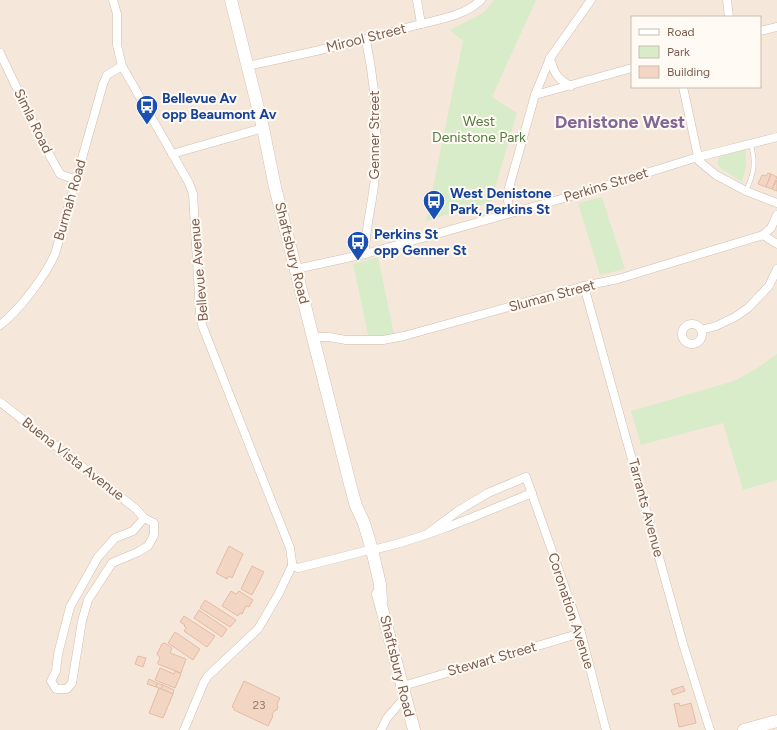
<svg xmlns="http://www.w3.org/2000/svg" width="777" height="730" font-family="Figtree,sans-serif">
<rect width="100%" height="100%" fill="#fdf6ec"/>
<path fill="#f5e8da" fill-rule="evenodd" d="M0 0H777V730H0ZM632 17H760V87H632Z"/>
<g fill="#d8ecc9">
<path d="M494 0H536L492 97 517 113 491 202 426 221 463 41 450 30 483 13Z"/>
<path d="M746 149V167L742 182 720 168 717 163 719 157Z"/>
<path d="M602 197 625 269 600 275 578 203Z"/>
<path d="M378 257 394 334 369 339 353 264Z"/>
<path d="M777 354V480L743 490 723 423 641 445 631 411 734 381 756 369Z"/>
</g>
<g fill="#f3d5c3" stroke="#e6bba3">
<path d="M768 173 771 174 766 187 758 184 762 175 766 176Z"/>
<path d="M771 174 777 177 772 189 766 187Z"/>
<path d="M777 180V191L772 189Z"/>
<path d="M229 546 243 554 232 578 229 576 227 579 216 573Z"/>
<path d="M252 566 264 572 252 595 241 589Z"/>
<path d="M231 591 236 594 239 591 253 600 249 607 246 606 242 614 240 613 238 616 222 606Z"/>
<path d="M205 600 236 620 230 627 200 608Z"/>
<path d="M199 610 227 629 222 637 194 618Z"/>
<path d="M184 616 215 636 207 647 184 631 186 628 184 626 185 625 180 622Z"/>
<path d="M175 632 200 649 193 660 168 643Z"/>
<path d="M165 643 172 648 170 653 186 659 181 673 158 664V662L160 658 157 654 162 644Z"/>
<path d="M138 656 146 658 143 667 135 664Z"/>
<path d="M160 668 174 674 175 671 181 674 175 688 155 680Z"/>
<path d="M149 679 157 683 156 687 147 684Z"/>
<path d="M244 681 280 698 277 704 278 707 277 710 274 711 272 715 273 716 268 726 234 710V708L232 707Z"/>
<path d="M157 683 163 685 161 689 156 687Z"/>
<path d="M163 685 174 690 173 694 161 689Z"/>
<path d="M683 686 685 691 673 695 671 690Z"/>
<path d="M159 688 173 694 163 718 149 713Z"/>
<path d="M679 703 680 706 691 703 696 723 679 727 674 704Z"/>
</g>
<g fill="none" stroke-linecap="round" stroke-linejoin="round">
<g stroke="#d1beb0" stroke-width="5">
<path id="lane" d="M746 191C754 173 756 164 751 145"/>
</g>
<g stroke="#d1beb0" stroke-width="9">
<g id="street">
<path d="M113 0 117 14V45L122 66 189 183 193 194 200 312 202 325 290 548 292 562V566"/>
<path d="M417 0 421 24"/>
<path d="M727 0 729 17"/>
<path d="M760 31 777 27"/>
<path d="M0 53 44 145 60 174 76 180"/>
<path d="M550 58C554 73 557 79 571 86"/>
<path d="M247 66C303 54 359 42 413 26 436 20 463 17 481 0"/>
<path d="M683 87 699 161 716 175 746 191 777 203"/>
<path d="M535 95 632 68"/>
<path d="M172 154 263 128"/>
<path d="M510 213 507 195 535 95 550 58 591 0"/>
<path d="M763 235 777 244"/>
<path d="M365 254C365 228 373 202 375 176 379 131 375 84 366 40"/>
<path d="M296 269 365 254 582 193 698 157 777 137"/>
<path d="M584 286 683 644 710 730"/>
<circle cx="692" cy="334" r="10"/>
<path d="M0 325C18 312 46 275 55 254L103 84 107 75 122 66"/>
<path d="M701 330 716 326 735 317 748 308 769 286 777 269"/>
<path d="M314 337H329L346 340H383L404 336 584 286 618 279 763 235 771 228 777 215"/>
<path d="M0 402 136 509 144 518 154 523V535L148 546 138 552 112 563 88 600 82 621 72 683 67 689H56L51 681 56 671 58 654 70 607 98 557 115 538 133 531 144 518"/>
<path d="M427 534 458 511 488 493 526 477 581 633 606 730"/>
<path d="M372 550C427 538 480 514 532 493"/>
<path d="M403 686 581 633"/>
<path d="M184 730 204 682 208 676 258 629 278 595 292 566 298 568 306 566 365 551"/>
<path d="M381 730 387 718 405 697"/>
</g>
</g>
<g stroke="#d6c0b0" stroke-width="13">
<g id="secondary">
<path d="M231 0 263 128 275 187 350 484 356 506 364 523 372 550 380 584 381 601"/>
<path d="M378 594 414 730"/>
<path d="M744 730 777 721"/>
</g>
</g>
<use href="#lane" stroke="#fff" stroke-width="4"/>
<use href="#street" stroke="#fff" stroke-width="8"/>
<use href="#secondary" stroke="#fff" stroke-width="12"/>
</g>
<defs>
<g id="bus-pin" transform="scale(1.15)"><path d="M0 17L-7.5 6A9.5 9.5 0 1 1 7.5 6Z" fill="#1a4fb4" stroke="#fffaf3"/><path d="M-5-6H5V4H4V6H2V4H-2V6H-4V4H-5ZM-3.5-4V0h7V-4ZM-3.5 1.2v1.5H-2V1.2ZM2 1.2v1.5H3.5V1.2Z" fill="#fff"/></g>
</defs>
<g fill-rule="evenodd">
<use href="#bus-pin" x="147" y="106"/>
<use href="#bus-pin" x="434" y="201"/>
<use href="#bus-pin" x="358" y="242"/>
</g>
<g text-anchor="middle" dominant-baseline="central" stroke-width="4" stroke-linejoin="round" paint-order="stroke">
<g font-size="12" fill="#987a6a">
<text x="259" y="705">23</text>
</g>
<g font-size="14" fill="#7a5c4d" stroke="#fffaf3">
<text transform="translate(366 38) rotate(-14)">Mirool Street</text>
<text transform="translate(33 121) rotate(64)">Simla Road</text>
<text transform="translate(374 135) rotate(-90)">Genner Street</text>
<text transform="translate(606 185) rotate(-17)">Perkins Street</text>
<text transform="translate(70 200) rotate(-74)">Burmah Road</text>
<text transform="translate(292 253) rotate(76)">Shaftsbury Road</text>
<text transform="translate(199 270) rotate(-95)">Bellevue Avenue</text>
<text transform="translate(552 296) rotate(-15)">Sluman Street</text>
<text transform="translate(73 459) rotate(38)">Buena Vista Avenue</text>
<text transform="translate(646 508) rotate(75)">Tarrants Avenue</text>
<text transform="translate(571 611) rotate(72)">Coronation Avenue</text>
<text transform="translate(492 659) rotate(-16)">Stewart Street</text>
<text transform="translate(397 666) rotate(76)">Shaftsbury Road</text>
</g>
<g font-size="14" font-weight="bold" fill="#164399" stroke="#fffaf3" text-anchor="start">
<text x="162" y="98">Bellevue Av<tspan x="162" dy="16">opp Beaumont Av</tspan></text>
<text x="450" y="193">West Denistone<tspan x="450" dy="16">Park, Perkins St</tspan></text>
<text x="374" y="234">Perkins St<tspan x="374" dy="16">opp Genner St</tspan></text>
</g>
<g font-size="14" fill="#537a41" stroke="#fffaf3">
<text x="479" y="121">West<tspan x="479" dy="16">Denistone Park</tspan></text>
</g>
<g font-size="18" font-weight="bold" fill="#846695" stroke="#fffaf3">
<text x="620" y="122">Denistone West</text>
</g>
</g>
<rect x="631" y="16" width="130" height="72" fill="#fffaf3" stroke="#cabbb1"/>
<rect x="639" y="29" width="20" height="6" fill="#ffffff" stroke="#cabbb1"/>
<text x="667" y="36" font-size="12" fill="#7a5c4d">Road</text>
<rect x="639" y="46" width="20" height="12" fill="#d8ecc9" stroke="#cabbb1"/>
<text x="667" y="56" font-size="12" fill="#7a5c4d">Park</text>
<rect x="639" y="66" width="20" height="12" fill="#f3d5c3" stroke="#cabbb1"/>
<text x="667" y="76" font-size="12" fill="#7a5c4d">Building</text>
</svg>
